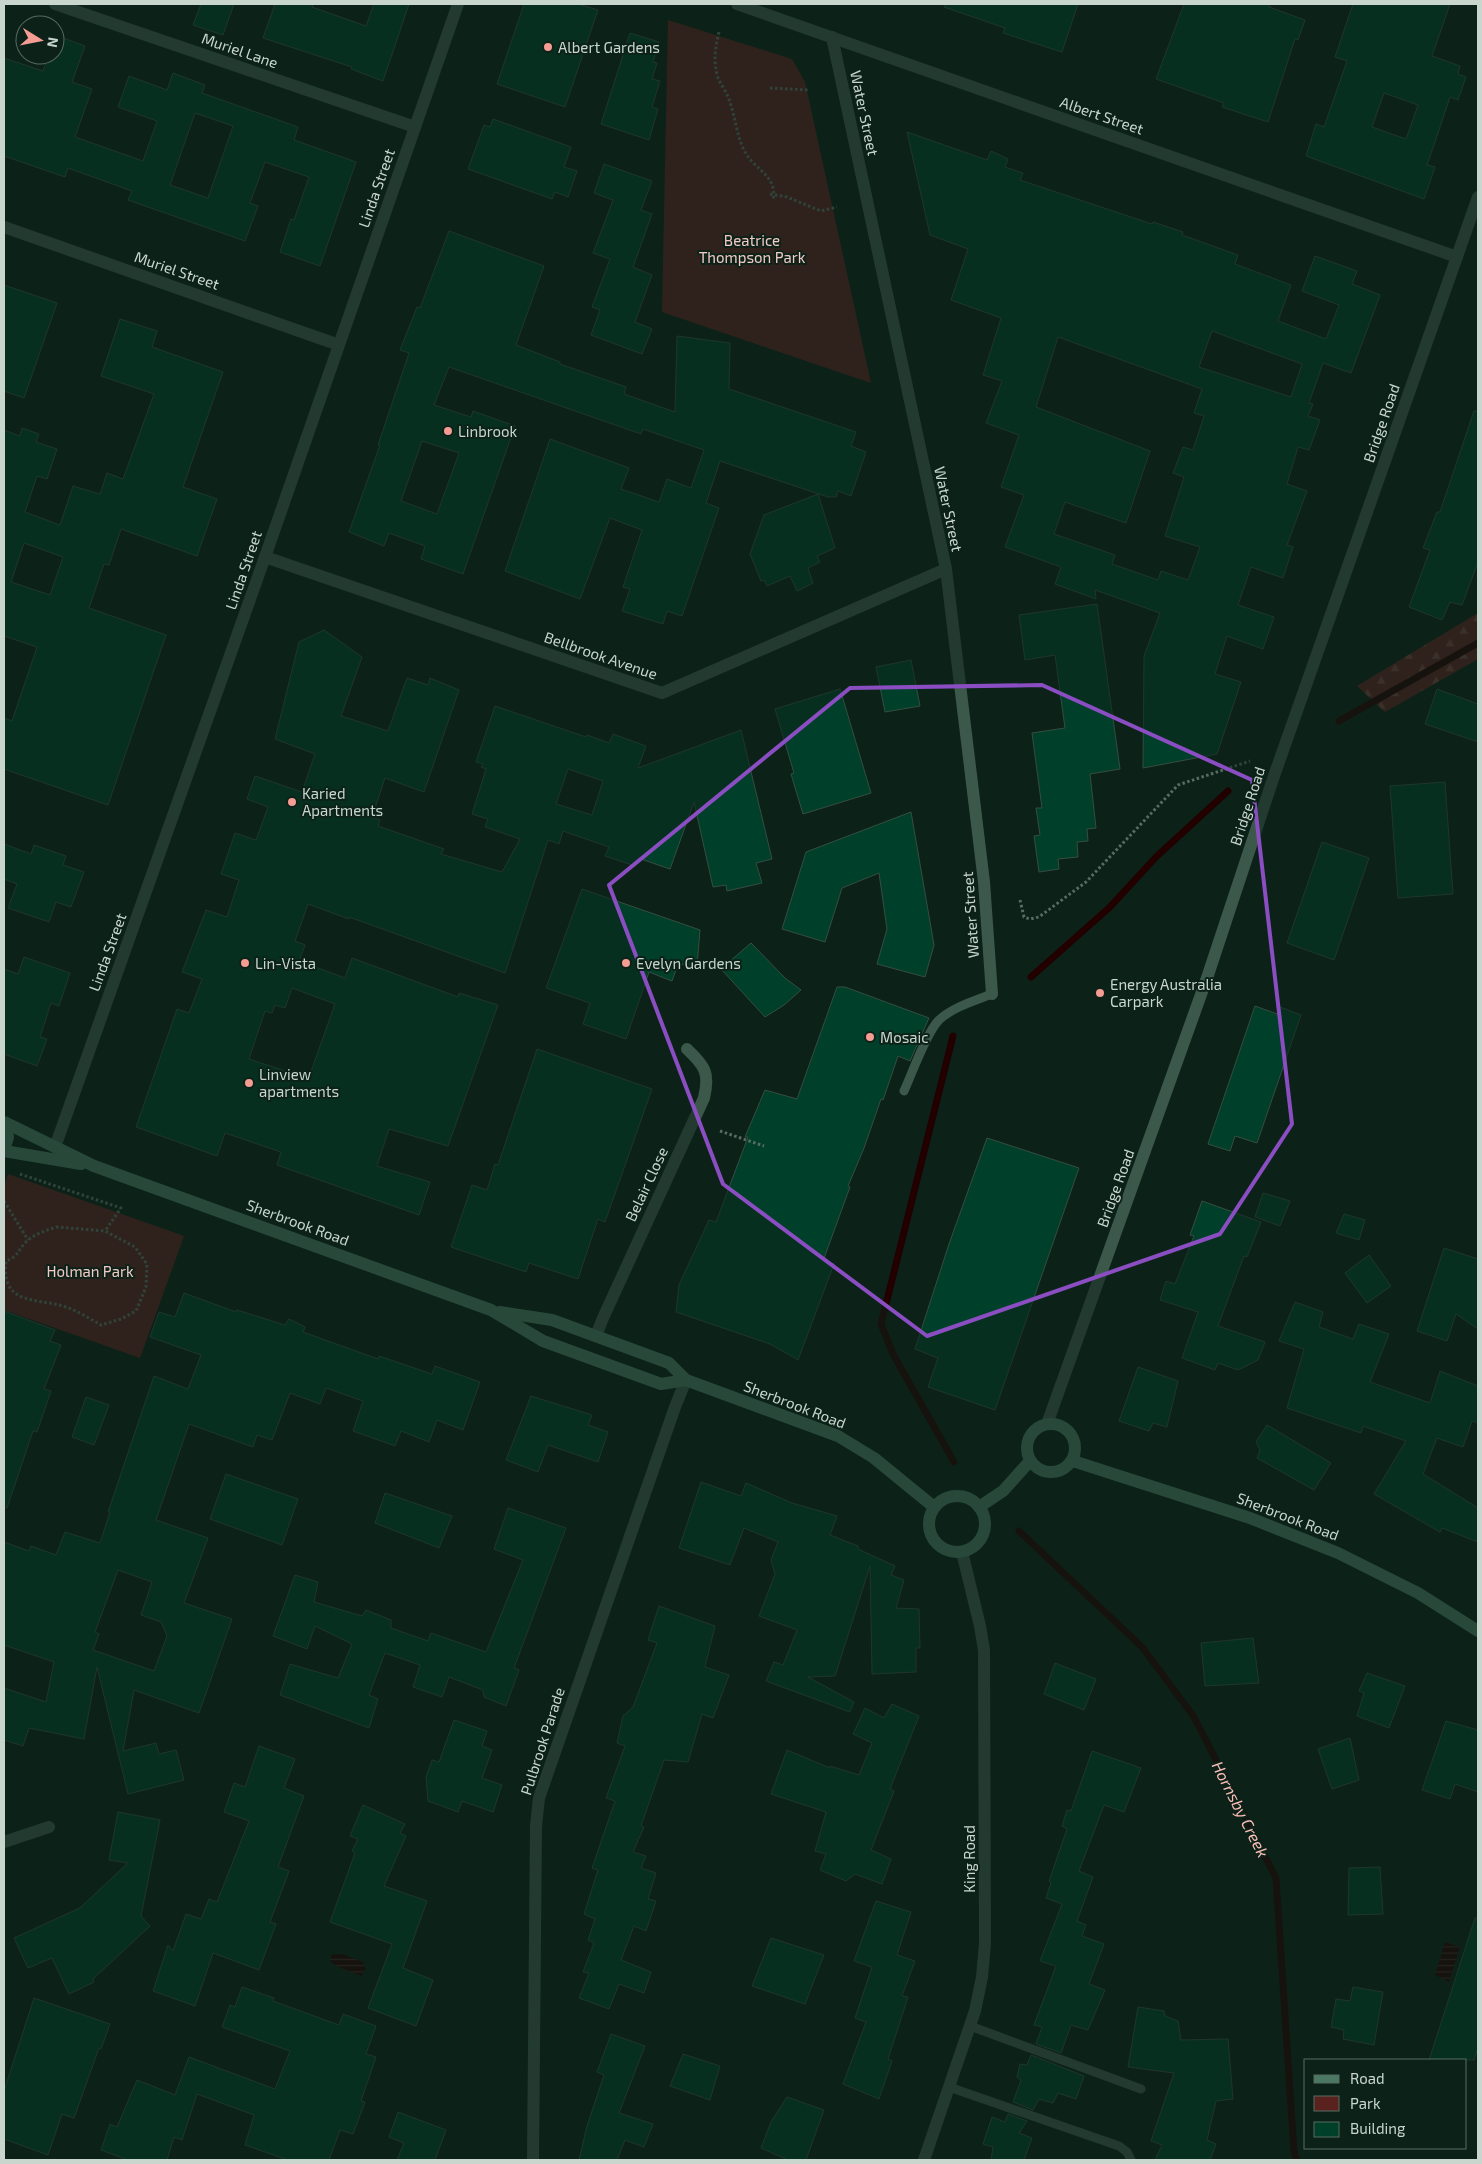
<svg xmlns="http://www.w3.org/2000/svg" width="1482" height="2164" font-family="'Exo 2',sans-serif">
<defs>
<pattern id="forest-firs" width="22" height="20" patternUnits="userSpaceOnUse" patternTransform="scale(1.25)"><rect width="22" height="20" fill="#5a221f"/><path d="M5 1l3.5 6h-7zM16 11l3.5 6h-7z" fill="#70413e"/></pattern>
<pattern id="water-rules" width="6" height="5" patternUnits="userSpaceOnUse" patternTransform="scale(1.25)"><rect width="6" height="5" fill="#200"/><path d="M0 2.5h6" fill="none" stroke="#412424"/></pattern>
</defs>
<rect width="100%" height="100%" fill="#0c2219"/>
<path fill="url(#forest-firs)" d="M1478 613V659L1385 712 1357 686Z"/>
<g fill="#5a221f">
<path d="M668 20 792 59 805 82 871 383 662 312Z"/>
<path d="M8 1174 184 1236 140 1358 4 1310V1186Z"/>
</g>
<g fill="url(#water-rules)">
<path d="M1445 1942 1460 1947 1449 1982 1435 1975Z"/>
<path d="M332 1954H342L363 1962 366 1969 361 1976 336 1966 330 1961Z"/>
</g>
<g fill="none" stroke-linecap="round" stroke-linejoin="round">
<g stroke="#200" stroke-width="7">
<path d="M1339 721 1478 643"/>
<path d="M1031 977 1110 907 1156 857 1228 791"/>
<path d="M953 1036 881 1324 893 1354 954 1462"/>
<path d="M1019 1531 1142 1647 1194 1717 1276 1878 1294 2152 1297 2160"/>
</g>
</g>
<g fill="#003f29" stroke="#364d42" fill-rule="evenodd">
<path d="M201 4H234L223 35 193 25Z"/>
<path d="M275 4H313L312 7 366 26 374 4H409L383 81 351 69 352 67 263 38Z"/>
<path d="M524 4H578L598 10 565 107 497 84Z"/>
<path d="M945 4H1078L1062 52 1003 33 1005 28 944 7Z"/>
<path d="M1184 4H1270L1269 7 1305 20 1298 40 1295 39 1268 122 1222 107 1224 103 1156 79Z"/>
<path d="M1353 4H1450L1432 56 1460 66 1458 74 1466 77 1458 100 1450 97 1436 139 1427 165 1435 167 1424 199 1306 156 1316 124 1324 127 1347 61 1335 57ZM1384 93 1418 105 1406 139 1372 127Z"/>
<path d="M630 33 659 42 653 62 657 63 652 79 660 81 652 107 658 109 649 140 601 124Z"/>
<path d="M55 35 85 46 72 82 92 89 75 137 143 161 157 121 118 107 129 76 167 90 173 73 205 85 202 93 298 127 294 140 356 162 320 266 280 252 291 219 294 220 309 177 265 162 250 203 258 206 245 241 128 200 132 191 68 168 65 177 4 156V58L43 71 49 55H55ZM195 113 233 126 208 198 170 185Z"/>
<path d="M493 119 571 147 564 167 577 171 568 197 555 192 552 199 468 169 484 125 490 127Z"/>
<path d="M907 132 987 160 991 151 1008 159 1005 167 1023 173 1020 180 1152 224 1153 222 1183 232 1182 235 1238 255 1235 264 1291 285 1278 321 1326 339 1339 305 1302 291 1315 256 1357 271 1352 284 1380 295 1351 373 1323 363 1309 403 1313 404 1308 416 1320 420 1309 450 1298 447 1287 484 1307 491 1287 545 1293 547 1283 578 1251 567 1238 605 1274 617 1263 649 1227 636 1215 674 1241 682 1217 754 1143 768 1144 656 1160 613 1095 590 1096 599 1055 584 1061 567 1005 547 1024 495 1001 487 1019 435 986 423 1002 381 983 375 1001 318 951 300 968 249 930 235ZM1212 331 1302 364 1291 397 1199 367ZM1058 337 1202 389 1194 413 1204 416 1193 450 1183 447 1173 473 1184 477 1165 536 1200 547 1188 580 1161 571 1158 580 1112 564 1115 555 1054 534 1065 502 1126 523 1150 451 1036 407Z"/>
<path d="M604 164 652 181 641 210 652 214 633 267 652 275 635 322 652 329 642 354 591 335 600 310 592 307 610 259 593 253 613 200 594 193Z"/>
<path d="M449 231 544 266 516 345 560 362V364L626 387 624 394 675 412 677 336 730 343 729 389 856 432 851 446 866 452 851 496 838 491 836 497H828L720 461 706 503 719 508 682 616 667 611 663 624 622 611 630 589 623 587 642 530 610 518 580 599 505 571 550 439 629 468 621 489 659 502 667 479 691 488 704 450 643 429 641 434 449 367 434 405 471 417 473 411 515 426 463 574 421 559 425 546 389 533 384 546 349 532 380 445H378L409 353 400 350 417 307 420 308ZM422 441 459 453 437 514 401 501Z"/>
<path d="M4 285 57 303 24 398 4 391Z"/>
<path d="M120 319 157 331 152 347 223 372 183 487 217 499 197 556 121 529 109 565 104 564 89 608 166 635 108 805 4 769V718L12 721 37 647 4 636V430L20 436 22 428 39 434 36 442 57 449 47 479 37 476 25 512 60 525 73 486 100 494 107 473 123 479 154 394 101 376ZM24 543 63 557 50 595 11 582Z"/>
<path d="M1474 411H1478V562L1462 605 1450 602 1442 620 1409 607 1430 550 1423 548 1437 512H1440Z"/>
<path d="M818 494 835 548 817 556 820 562 808 568 813 583 797 591 790 576 767 586 764 580 761 581 750 554 764 515Z"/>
<path d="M1097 604 1120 769 1090 774 1096 828 1087 829 1088 841 1077 842 1078 857 1058 859 1059 869 1039 872 1034 836 1040 835 1036 808H1042L1032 733 1065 728 1055 655 1025 660 1019 615Z"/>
<path d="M324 630 362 657 341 716 388 731 407 678 428 685 430 678 459 690 424 792 385 778 372 817 380 820 378 826 444 849 441 854 502 872 520 839 485 827 488 819 472 814 486 769 481 767 483 764 476 762 495 706 586 737 587 735 609 743 613 734 646 746 638 768 741 730 772 859 756 863 762 883 727 891 726 885 713 887 694 802 670 869 638 858 635 866 605 856 609 847 563 831 559 844 548 840 505 973 349 917V919L308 904 295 941 305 945 299 961 345 978 352 958 458 997 459 993 498 1005 448 1146 389 1129 377 1166 430 1182 419 1215 277 1165 281 1152 225 1133 217 1156 136 1127 177 1009 189 1013 202 979 182 972 206 910 227 917 239 880 221 874 235 833 256 840 268 807 247 799 255 776 302 792 315 754 275 739 299 642ZM568 769 603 781 592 815 556 804ZM292 988 335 1004 309 1077 307 1076 306 1078 249 1059 265 1011 272 1013 275 1005 285 1008Z"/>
<path d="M911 660 920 706 885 712 876 667Z"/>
<path d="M840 689 871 793 803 814 791 774 794 773 775 709Z"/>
<path d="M1437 689 1478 704V742L1425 724Z"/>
<path d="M1445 782 1453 894 1398 898 1390 786Z"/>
<path d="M911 812 934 945 925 977 877 964 887 929 879 873 842 888 825 942 782 929 806 852Z"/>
<path d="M1322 842 1369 858 1334 960 1287 943Z"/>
<path d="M4 844 31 854 34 845 66 856 63 865 84 872 71 907 56 902 49 922 8 908 17 884 4 879Z"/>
<path d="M582 889 700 930 697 966 678 964 672 981 649 972 626 1039 583 1024 590 1003 546 988Z"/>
<path d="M751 943 785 978 801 990 784 1005 765 1017 721 969Z"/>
<path d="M24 957 70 973 59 1006 51 1003 40 1037 47 1039 37 1066 4 1054V969L18 974Z"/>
<path d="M837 987H845L929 1018 910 1061 898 1056 883 1100 881 1099 864 1148 848 1186 850 1187 823 1261 834 1264 798 1360 770 1344 676 1312 679 1285 709 1220 716 1222 748 1137H745L765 1090 797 1099Z"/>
<path d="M1255 1006 1277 1014 1280 1007 1301 1015 1257 1143 1235 1136 1230 1151 1208 1144Z"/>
<path d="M537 1049 652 1089 605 1222 598 1219 578 1279 529 1263 526 1272 451 1247 472 1185 487 1190 495 1164 498 1165Z"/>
<path d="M987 1138 1079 1168 995 1410 928 1387 938 1358 915 1349 949 1244Z"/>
<path d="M1263 1193 1290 1201 1280 1226 1255 1217Z"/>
<path d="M1202 1201 1261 1222 1247 1257 1244 1256 1218 1326 1265 1342 1258 1360 1238 1370 1218 1363 1215 1370 1182 1358 1198 1312 1160 1300 1166 1281 1175 1284 1194 1236 1190 1235Z"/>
<path d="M1344 1214 1365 1220 1359 1240 1336 1233Z"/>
<path d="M1444 1248 1478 1259V1329L1456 1314 1447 1341 1417 1331Z"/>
<path d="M1369 1255 1391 1286 1367 1303 1345 1273Z"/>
<path d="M184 1293 236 1312 237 1310 285 1325 289 1319 305 1327 303 1332 378 1359 379 1356 432 1374 435 1366 480 1382 463 1430 437 1420 429 1442 401 1431 395 1446 353 1431 363 1401 326 1388 320 1404 290 1393 272 1440 257 1435 253 1447 189 1424 156 1520 208 1538 184 1603 232 1619 199 1713 134 1690 123 1751 156 1743 159 1754 176 1750 184 1780 128 1794 97 1667 84 1739 29 1728 23 1746 4 1740V1688L46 1702 54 1662 4 1645V1542L29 1551 31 1546 56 1555 65 1532 100 1543 110 1512H108L154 1376 188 1389 201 1355 150 1337 159 1312 175 1317ZM118 1570 152 1582 141 1615 161 1622 167 1636 154 1671 93 1650 99 1634 95 1632Z"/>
<path d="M1295 1302 1323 1312 1319 1327 1353 1339 1359 1324 1389 1334 1370 1382 1430 1403 1440 1371 1478 1386V1423L1472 1421 1463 1447 1437 1438 1423 1474 1478 1508V1542L1442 1528 1440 1532 1374 1494 1406 1441 1363 1426 1361 1433 1287 1408 1304 1349 1279 1341Z"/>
<path d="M4 1311 55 1330 50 1341 61 1345 44 1389 51 1391 37 1432 33 1431 7 1508H4Z"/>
<path d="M1138 1367 1178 1381 1167 1427 1153 1423 1149 1431 1119 1421Z"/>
<path d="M531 1396 592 1415 588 1425 608 1432 598 1462 548 1445 538 1472 506 1460Z"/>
<path d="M86 1397 109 1405 94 1445 72 1437Z"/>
<path d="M1267 1425 1331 1463 1314 1490 1257 1458 1260 1450 1256 1442Z"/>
<path d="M226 1474 298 1499 282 1545 210 1519Z"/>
<path d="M701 1482 741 1496 746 1483 792 1503 837 1516 830 1535 858 1546V1549L895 1566 891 1575 904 1580 896 1608 919 1609 920 1648H916V1672L872 1674 870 1566 835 1676 808 1677 854 1702 850 1712 766 1681 774 1662 783 1665 797 1630 759 1616 775 1574 771 1560 778 1542 744 1528 730 1565 679 1548Z"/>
<path d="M385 1493 452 1516 439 1548 375 1523Z"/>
<path d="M508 1508 566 1528 514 1668 519 1670 506 1706 484 1697 483 1690 449 1677 442 1697 413 1687 420 1665 385 1653 369 1695 378 1699 369 1728 280 1695 290 1664 338 1678 352 1644 315 1626 307 1649 273 1636 295 1575 318 1582 314 1602 362 1616 366 1610 391 1620V1628L428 1641 431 1633 486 1652 523 1560 494 1549Z"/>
<path d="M659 1606 715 1626 705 1667 729 1675 713 1718 702 1714 688 1762 664 1760 641 1826 644 1827 633 1852 646 1856 641 1868 656 1873 648 1899 656 1901 646 1931 634 1926 621 1960 651 1972 644 1993 619 1984 609 2009 579 1998 589 1973 583 1972 594 1943 588 1940 595 1919 584 1914 598 1870 592 1868 615 1801 606 1798 625 1746 617 1743 623 1716 633 1707 657 1643 648 1640Z"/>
<path d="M1253 1638 1259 1683 1205 1686 1201 1643Z"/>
<path d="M1055 1663 1096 1679 1084 1710 1044 1694Z"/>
<path d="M1367 1673 1405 1686 1389 1728 1357 1716 1364 1693 1359 1691Z"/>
<path d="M892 1704 919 1716 890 1789 894 1791 871 1850 891 1859 882 1884 855 1874 846 1881 820 1870 826 1854 815 1851 826 1812 771 1794 787 1750 830 1768V1766L859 1775 872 1743 853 1734 865 1708 884 1718Z"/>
<path d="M454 1720 487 1731 482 1746 492 1750 482 1778 502 1785 493 1812 462 1801 458 1812 428 1801 426 1777 432 1760 439 1762Z"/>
<path d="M1446 1721 1478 1730V1792L1455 1784 1450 1799 1422 1790Z"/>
<path d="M1350 1738 1359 1780 1332 1789 1318 1749Z"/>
<path d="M259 1746 295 1759 284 1788 304 1796 278 1867 289 1871 270 1922 276 1924 259 1970 213 1953 195 2006 153 1991 168 1945 173 1951 186 1914 201 1919 209 1899 217 1902 249 1821 224 1812 234 1783 245 1787Z"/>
<path d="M1092 1751 1141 1768 1124 1812 1104 1805 1079 1871 1093 1877 1077 1921 1086 1925 1082 1936 1104 1944 1089 1984 1105 1990 1088 2030 1071 2025 1061 2053 1036 2044 1042 2027 1034 2025 1056 1966 1040 1961 1062 1904 1046 1898 1051 1883 1049 1881 1067 1829 1062 1826 1067 1810 1071 1811Z"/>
<path d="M363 1805 405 1824 400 1833 406 1836 384 1886 427 1901 403 1968 433 1980 416 2026 368 2008 392 1944 330 1922 355 1853 352 1851 358 1839 350 1836Z"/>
<path d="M118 1812 160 1820 141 1916 150 1926 93 1979 94 1982 69 1994 52 1958 28 1968 14 1938 80 1908 128 1863 109 1860Z"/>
<path d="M1380 1867 1383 1914 1348 1915 1349 1868Z"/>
<path d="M876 1901 911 1912 897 1955 915 1961 902 1996 908 1997 888 2059 892 2061 879 2099 843 2084 866 2022 855 2018 872 1967 854 1961Z"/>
<path d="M1475 1918H1478V2048L1474 2060H1429Z"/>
<path d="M771 1938 824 1955 805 2004 752 1986Z"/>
<path d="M242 1987 274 1998 273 2001 339 2025 343 2014 376 2026 366 2054 376 2057 361 2101 365 2102 353 2134 340 2130 329 2160H288L245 2145 254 2115 197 2094 182 2140 174 2137 167 2160H128L101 2150 110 2124 117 2127 137 2080 175 2095 189 2057 275 2089 290 2051 222 2027 230 2005 235 2007Z"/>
<path d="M1353 1987 1383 1992 1374 2045 1343 2039 1344 2030 1331 2027 1336 1999 1350 2001Z"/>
<path d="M34 1998 110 2024 101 2049 99 2048 74 2118 62 2114 48 2155 4 2139V2091Z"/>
<path d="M1138 2007 1164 2011 1165 2016 1178 2021 1181 2040 1228 2039 1233 2099 1216 2101 1207 2140 1216 2144 1210 2160H1155L1162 2145 1151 2141 1174 2073 1128 2067Z"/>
<path d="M611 2034 645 2046 619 2113 653 2124 644 2147 625 2140 617 2160H579L587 2126 604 2075 597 2072Z"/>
<path d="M683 2054 720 2066 710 2100 670 2086Z"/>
<path d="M1031 2055 1084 2076 1076 2099 1058 2093 1053 2103 1039 2099 1033 2110 1013 2102 1021 2080 1017 2077 1020 2064 1027 2065Z"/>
<path d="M787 2097 824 2110 806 2160H788L761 2148 771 2122Z"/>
<path d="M398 2112 446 2130 435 2160H397L404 2143 389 2137Z"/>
<path d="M1008 2114 1027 2121 1019 2133 1032 2138 1024 2160H991L993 2147 983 2144 992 2117 1005 2122Z"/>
</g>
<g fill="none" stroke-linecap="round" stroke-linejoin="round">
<g stroke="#596c63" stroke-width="3" stroke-dasharray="2.5 2.5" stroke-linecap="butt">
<path d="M719 32C715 48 713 61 718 78 722 87 729 95 731 106 736 121 737 136 744 150 754 171 778 174 773 201"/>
<path d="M770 88 808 90"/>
<path d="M770 194 787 197 821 211 837 207"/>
<path d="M1020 900 1024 917 1030 919 1039 917 1086 882 1178 785 1250 761"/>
<path d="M720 1131 764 1146"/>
<path d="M20 1174 121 1208 105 1231"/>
<path d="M4 1201 28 1240"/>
<path d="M56 1227 105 1231 135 1247 147 1264 146 1287 136 1311 121 1319 101 1325C89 1318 76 1310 63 1306 33 1298 1 1304 6 1261 19 1256 17 1251 26 1242 34 1234 45 1231 56 1227Z"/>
</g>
<g stroke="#3c584a" stroke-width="9">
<path d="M904 1091C912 1074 926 1033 939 1020 953 1007 974 1001 992 994"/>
<path d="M970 2026 1141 2089"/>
<path d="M949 2087 1119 2146 1127 2152 1131 2160"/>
</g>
<g stroke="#3c584a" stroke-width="12">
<path d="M55 4 415 127"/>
<path d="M737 4 1457 257"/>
<path d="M832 37 946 569 984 882 992 994"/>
<path d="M4 227 339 345"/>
<path d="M265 557 662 693 946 569"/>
<path d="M55 1147 265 557 458 4"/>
<path d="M596 1336 603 1318 704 1098C710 1073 705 1066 687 1049"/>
<path d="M1047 1424 1208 975 1274 776 1478 197"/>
<path d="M4 1842 49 1827"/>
<path d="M533 2160 536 1826 539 1798 675 1407 686 1380"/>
<path d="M924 2160 975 2011 982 1977 985 1943 984 1650 980 1626 962 1552"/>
</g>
<g stroke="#4b7863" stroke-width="12">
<path d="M4 1122 94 1166 491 1310 543 1341 661 1384 686 1380"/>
<path d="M4 1150 8 1137 4 1123"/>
<path d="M4 1151 81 1164"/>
<path d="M500 1312 552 1320 669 1363 686 1380 838 1436 874 1458 934 1507"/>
<circle cx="1051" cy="1448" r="24"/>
<path d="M1073 1461 1250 1518 1338 1553 1418 1593 1478 1631"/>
<circle cx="957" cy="1524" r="28"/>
<path d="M979 1507 1003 1491 1030 1461"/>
</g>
</g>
<path d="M0 0H1482V2164H0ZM1042 685 1252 780 1292 1124 1220 1234 927 1336 723 1184 609 885 850 688Z" fill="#0c2219" fill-opacity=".55" fill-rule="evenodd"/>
<path fill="none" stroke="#8a4ec2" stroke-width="4" stroke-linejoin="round" d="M1042 685 1252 780 1292 1124 1220 1234 927 1336 723 1184 609 885 850 688Z"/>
<g fill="#f59c93" stroke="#0c2219" stroke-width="2">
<circle cx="548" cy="47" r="5"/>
<circle cx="448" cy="431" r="5"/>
<circle cx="292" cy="802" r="5"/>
<circle cx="245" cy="963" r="5"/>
<circle cx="626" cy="963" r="5"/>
<circle cx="1100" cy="993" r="5"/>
<circle cx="870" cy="1037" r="5"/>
<circle cx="249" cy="1083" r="5"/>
</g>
<g text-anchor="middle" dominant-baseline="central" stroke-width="4" stroke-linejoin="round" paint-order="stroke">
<g font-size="15" fill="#c8d6ce" stroke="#0c2219" text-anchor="start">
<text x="558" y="47">Albert Gardens</text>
<text x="458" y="431">Linbrook</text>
<text x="302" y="793">Karied<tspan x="302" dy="17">Apartments</tspan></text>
<text x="255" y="963">Lin-Vista</text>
<text x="636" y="963">Evelyn Gardens</text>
<text x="1110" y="984">Energy Australia<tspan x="1110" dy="17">Carpark</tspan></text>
<text x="880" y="1037">Mosaic</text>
<text x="259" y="1074">Linview<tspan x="259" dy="17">apartments</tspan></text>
</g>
<g font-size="15" fill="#c8d6ce" stroke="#0c2219">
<text transform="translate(240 50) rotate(19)">Muriel Lane</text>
<text transform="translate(865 113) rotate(78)">Water Street</text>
<text transform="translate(1102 115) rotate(19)">Albert Street</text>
<text transform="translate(376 188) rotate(-71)">Linda Street</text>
<text transform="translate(177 270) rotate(19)">Muriel Street</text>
<text transform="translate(1381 423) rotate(-71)">Bridge Road</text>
<text transform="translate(949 509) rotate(78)">Water Street</text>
<text transform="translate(243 570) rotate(-71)">Linda Street</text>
<text transform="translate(601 655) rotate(19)">Bellbrook Avenue</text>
<text transform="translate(1247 806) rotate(-72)">Bridge Road</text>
<text transform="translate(970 915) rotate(-94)">Water Street</text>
<text transform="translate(107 952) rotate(-70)">Linda Street</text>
<text transform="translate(646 1184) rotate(-65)">Belair Close</text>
<text transform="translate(1115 1188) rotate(-70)">Bridge Road</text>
<text transform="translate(298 1222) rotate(20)">Sherbrook Road</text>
<text transform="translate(795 1404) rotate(21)">Sherbrook Road</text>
<text transform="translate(1288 1516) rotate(21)">Sherbrook Road</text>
<text transform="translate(542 1741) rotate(-72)">Pulbrook Parade</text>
<text transform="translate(969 1859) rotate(-90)">King Road</text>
</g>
<g font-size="15" fill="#f3cac5" stroke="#0c2219">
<text x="752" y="240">Beatrice<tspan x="752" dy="17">Thompson Park</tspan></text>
<text x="90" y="1271">Holman Park</text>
</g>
<g font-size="16" font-style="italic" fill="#fcbfb8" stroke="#0c2219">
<text transform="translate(1241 1809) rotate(63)">Hornsby Creek</text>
</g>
</g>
<rect width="1482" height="2164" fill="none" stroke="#c8d6ce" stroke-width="10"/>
<rect x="1304" y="2059" width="162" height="90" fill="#0c2219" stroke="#576a61"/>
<rect x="1314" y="2075" width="25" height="8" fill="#4b7863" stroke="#576a61"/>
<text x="1350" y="2084" font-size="15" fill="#c8d6ce">Road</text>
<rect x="1314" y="2096" width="25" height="15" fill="#5a221f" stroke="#576a61"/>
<text x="1350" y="2109" font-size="15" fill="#c8d6ce">Park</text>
<rect x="1314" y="2122" width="25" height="15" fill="#003f29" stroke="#576a61"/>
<text x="1350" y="2134" font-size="15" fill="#c8d6ce">Building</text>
<g transform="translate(40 40) rotate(100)"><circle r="24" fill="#0c2219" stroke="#576a61"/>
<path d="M0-4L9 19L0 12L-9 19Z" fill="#f59c93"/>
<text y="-8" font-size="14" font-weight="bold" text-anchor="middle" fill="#c8d6ce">N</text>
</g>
</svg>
